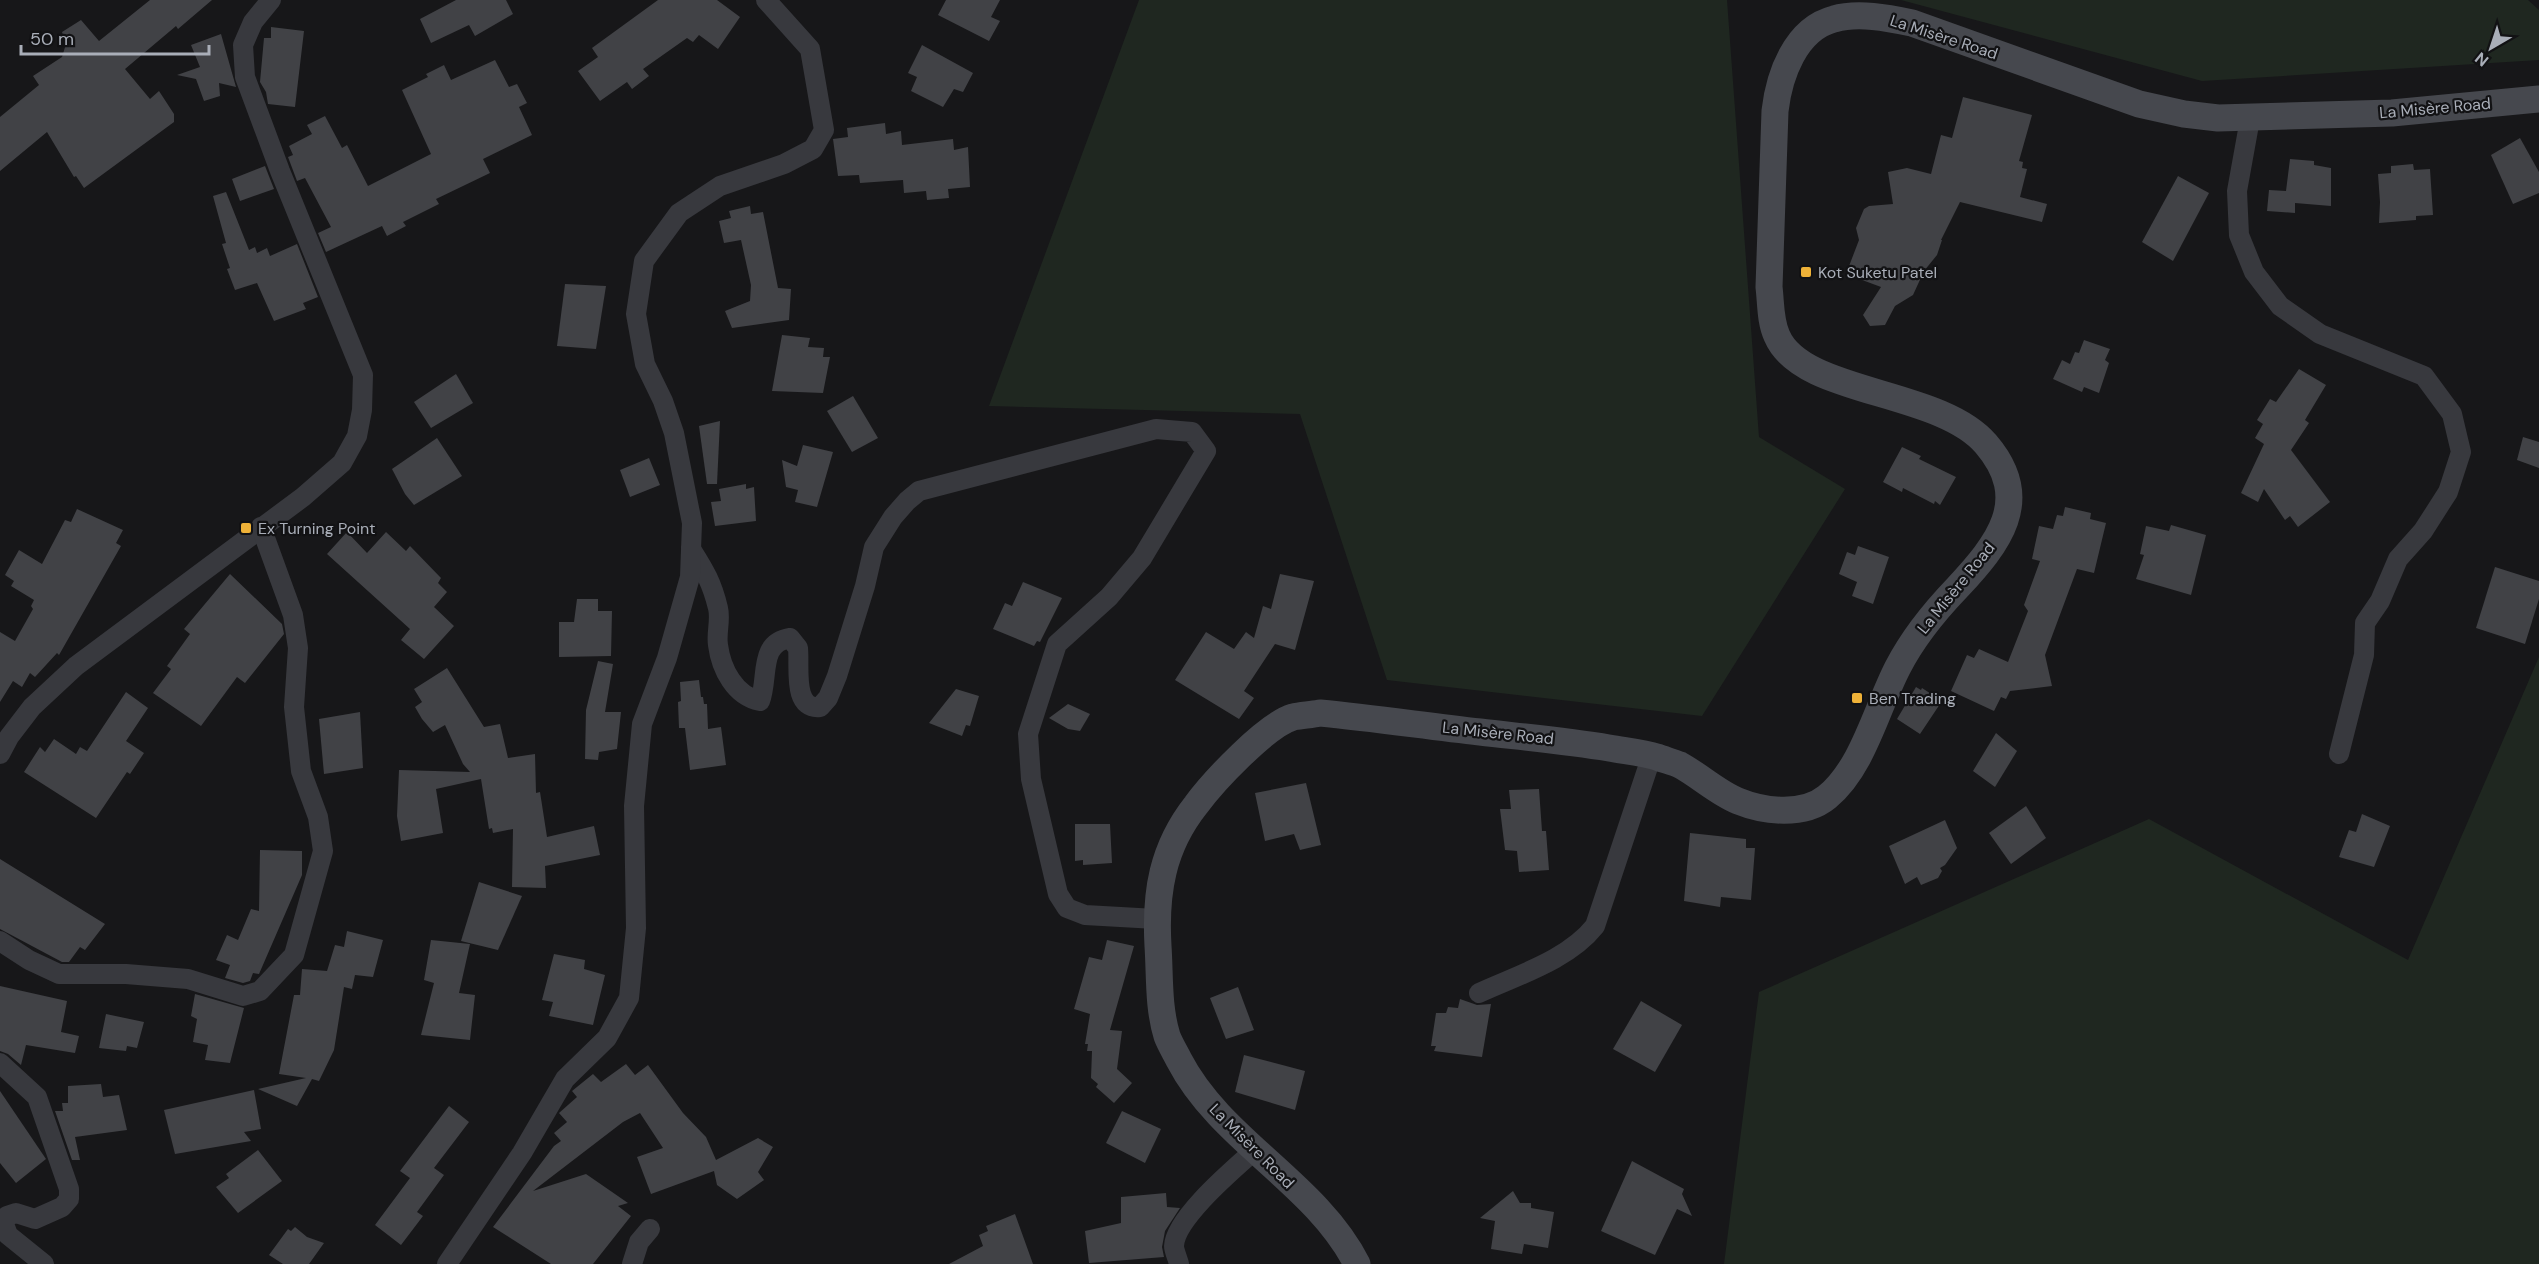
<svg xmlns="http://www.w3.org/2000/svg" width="2539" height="1264" font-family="'DM Sans',sans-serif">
<rect width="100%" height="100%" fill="#171719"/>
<g fill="#1f2720">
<path d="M1139 0H1727L1759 437 1845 489 1702 716 1387 680 1300 414 989 406Z"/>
<path d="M1901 0H2528L2539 10V60L2202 81Z"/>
<path d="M2539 657V1264H1724L1759 992 2149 819 2408 960Z"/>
</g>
<g fill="#414246">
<path d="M150 0H212L178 29 176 26 125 69 150 99 159 91 174 114V122L84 188 76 176 74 177 47 132 0 171V117L39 85 33 76 62 57 66 44 62 32 81 20 99 41Z"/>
<path d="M456 0H506L513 14 475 36 469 25 431 43 420 19Z"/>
<path d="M658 0H717L740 17 718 49 699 35 693 42 687 38 643 69 649 76 632 89 627 82 600 101 578 71 598 57 592 48Z"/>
<path d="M946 0H1000L991 17 1000 21 989 41 938 15Z"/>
<path d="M271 27 304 31 295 107 268 104 266 92 260 82 264 38H271Z"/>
<path d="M221 34 236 87 219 83 220 96 204 101 196 79 177 75 200 67 191 45Z"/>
<path d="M922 45 973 73 963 92 954 89 943 107 911 91 917 77 908 73Z"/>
<path d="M495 60 509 87 517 84 527 103 519 107 532 135 483 159 490 173 436 199 439 204 403 222 406 226 387 236 382 226 326 252 318 233 331 227 305 178 297 181 288 157 293 155 289 146 312 134 307 125 325 116 342 148 347 145 368 186 431 154 402 90 428 77 426 74 444 65 451 80Z"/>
<path d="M1963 97 2032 115 2019 161 2023 162 2022 168 2027 169 2020 197 2047 204 2042 222 1960 202 1941 240H1942L1937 255 1924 271 1913 295 1895 306 1885 325 1870 326 1863 315 1881 287 1846 274 1859 240 1856 228 1864 209 1869 206 1893 204 1888 172 1907 168 1931 174 1941 135 1952 138Z"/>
<path d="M885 123 886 134 901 131 902 145 953 139 954 150 968 147 970 187 948 189 949 198 927 200 926 191 904 193 903 180 860 183 859 175 838 176 833 139 848 137 847 128Z"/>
<path d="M2520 138 2539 172V193L2513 204 2491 155Z"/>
<path d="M2290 159 2314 161V165L2331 168V206L2295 203V213L2267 211 2269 190 2286 191Z"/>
<path d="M2413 164 2414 170 2430 169 2433 215 2416 216V220L2379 223 2380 202 2378 174 2391 173V166Z"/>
<path d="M265 166 274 189 240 201 232 179Z"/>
<path d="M2178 176 2209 193 2173 261 2142 242Z"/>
<path d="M226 192 249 250 255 247 257 253 267 248 270 256 297 244 318 297 303 303 306 309 274 321 257 283 235 290 227 269 230 268 222 244 226 243 213 196Z"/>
<path d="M750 206 751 214 763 212 778 288 791 289 789 320 732 328 725 311 750 301 751 285 741 240 724 243 719 221 731 218 729 211Z"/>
<path d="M565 284 606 286 596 349 557 346Z"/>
<path d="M782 335 810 338 808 347 824 348 823 357H830L823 393 772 391Z"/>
<path d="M2084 340 2110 349 2105 360 2109 363 2099 393 2084 387 2082 392 2053 379 2062 360 2070 364 2075 352 2079 353Z"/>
<path d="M2299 369 2326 385 2305 420 2309 423 2291 450 2330 502 2298 527 2290 516 2285 520 2264 489 2258 502 2241 493 2264 444 2255 438 2263 424 2257 420 2270 399 2276 402Z"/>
<path d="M456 374 473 403 431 428 414 402Z"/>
<path d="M853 396 878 438 852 452 827 411Z"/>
<path d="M720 421 717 484H707L699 426Z"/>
<path d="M2523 437 2539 442V468L2517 460Z"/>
<path d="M437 438 462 476 414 505 405 494 392 469Z"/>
<path d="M803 445 833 452 817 507 795 502 798 490 786 487 782 460 797 466Z"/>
<path d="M1902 447 1921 456 1919 459 1956 477 1940 505 1935 501 1934 504 1903 488 1902 492 1883 482Z"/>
<path d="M649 458 660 485 630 497 620 470Z"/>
<path d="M746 484V489L754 487 756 521 715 526 711 502 721 501 719 489Z"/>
<path d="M2065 507 2091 513 2090 519 2106 523 2094 573 2077 569 2045 655 2052 686 2010 691 2006 699 2001 697 1994 711 1951 691 1967 655 1974 658 1979 649 2008 662 2028 611 2024 605 2040 561 2032 559 2039 526 2053 529 2057 515 2063 516Z"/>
<path d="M77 509 123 530 116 543 121 546 59 655 57 653 35 677 30 673 22 687 13 681 0 702V632L15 641 33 609 31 606 34 600 11 586 14 581 5 575 19 550 42 564 65 520 71 522Z"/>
<path d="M2171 525 2206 535 2191 595 2136 579 2144 555 2140 554 2146 526 2169 531Z"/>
<path d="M347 532 367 553 386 532 406 551 410 546 441 578 438 583 447 592 434 607 454 626 424 659 401 640 410 629 327 554Z"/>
<path d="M1858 546 1889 557 1873 604 1852 596 1857 582 1839 574 1847 552 1855 555Z"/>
<path d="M2495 567 2539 581V599L2525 644 2476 628Z"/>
<path d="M230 574 282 624 284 634 245 683 237 677 201 726 153 693 171 669 167 666 190 634 184 629Z"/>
<path d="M1280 574 1314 581 1295 650 1275 644 1244 691 1254 698 1239 719 1175 680 1206 632 1234 649 1246 632 1254 638 1263 606 1271 609Z"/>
<path d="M1023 582 1062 598 1040 642 1037 641 1034 646 993 629 1005 603 1012 606Z"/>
<path d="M577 599H598V611H612L611 656 559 657V622H574Z"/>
<path d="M598 661 613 664 605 712H621L617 749 599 752 598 760 585 759 586 710Z"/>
<path d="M447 668 484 727 500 724 508 758 535 754 536 793 540 792 547 837 594 826 600 855 545 866 546 888 512 887 513 829 493 833 492 828 489 829 481 779 436 789 443 833 401 841 397 816 399 770 470 772 463 764 445 725 433 732 422 719 415 707 422 702 414 689Z"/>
<path d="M699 680 701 697H703L704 704H707L708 729 721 727 726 765 690 770 685 728H679L678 702 681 701 680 682Z"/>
<path d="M1916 687 1921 690 1922 688 1942 701 1920 734 1897 719Z"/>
<path d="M956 689 979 696 970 726 966 725 962 736 929 723Z"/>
<path d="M126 692 148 708 126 741 144 753 130 774 127 772 96 818 24 772 40 747 45 752 54 739 76 754 80 747 87 751Z"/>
<path d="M1068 704 1090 714 1080 731 1068 729 1049 718Z"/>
<path d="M360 712 363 768 324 774 319 719Z"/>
<path d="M1996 733 2017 751 1995 787 1973 771Z"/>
<path d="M1306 783 1321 845 1300 850 1294 834 1265 841 1255 793Z"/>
<path d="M1539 789 1542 831H1546L1549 870 1519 872 1517 851 1505 850 1500 809H1511L1509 790Z"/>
<path d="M2026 806 2046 838 2011 864 1989 833Z"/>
<path d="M2362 814 2390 826 2374 867 2339 857 2349 830 2356 832Z"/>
<path d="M1945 820 1957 848 1945 865 1940 868 1942 871 1938 878 1921 885 1917 877 1905 884 1889 846Z"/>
<path d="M1075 824H1110L1112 863 1083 865V860L1075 861Z"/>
<path d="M1690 833 1746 839V848H1755L1751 900 1721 897 1720 907 1684 901Z"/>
<path d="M260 850 302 851V875L259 974 253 973 250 981 243 983 225 978 230 965 216 960 227 935 238 940 251 909 259 911Z"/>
<path d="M0 859 105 924 85 950 80 947 69 962H62L0 929Z"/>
<path d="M479 882 522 896 498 950 461 941Z"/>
<path d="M347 931 383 940 373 977 355 975 352 989 344 987 334 1050 319 1081 312 1079 297 1106 258 1089 306 1078 279 1074 294 995H300L302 969 327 971 335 945 344 947Z"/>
<path d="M431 940 470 944 459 993 475 995 470 1040 421 1035 434 983 424 980Z"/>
<path d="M1107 940 1134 946 1110 1030 1122 1031 1117 1069 1132 1083 1114 1103 1096 1087 1098 1084 1091 1078 1092 1051H1087L1088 1044H1085L1090 1014 1074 1009 1089 957 1102 960Z"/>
<path d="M554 954 585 960 584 969 605 975 593 1025 549 1016 553 1002 542 1000Z"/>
<path d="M0 986 67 1001 61 1032 79 1036 75 1053 26 1045 21 1065 8 1054 0 1051Z"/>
<path d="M1238 987 1254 1030 1226 1039 1210 998Z"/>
<path d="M195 994 244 1008 230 1063 205 1060 208 1045 193 1042 197 1019 191 1016Z"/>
<path d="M1460 999 1477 1005 1491 1004 1482 1057 1434 1051 1436 1046H1431L1436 1013H1446L1448 1007 1458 1008Z"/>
<path d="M1641 1001 1682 1025 1655 1072 1613 1049Z"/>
<path d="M106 1014 144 1022 137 1048 127 1046 126 1051 99 1048Z"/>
<path d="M1244 1055 1305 1071 1295 1110 1235 1092Z"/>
<path d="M626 1064 635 1075 648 1065 683 1113 706 1137 716 1160 758 1138 773 1147 758 1172 764 1180 737 1199 717 1185 714 1171 651 1194 637 1157 663 1148 640 1113 623 1122 533 1191 586 1174 628 1203 618 1206 631 1216 593 1264H551L493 1227 554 1146 561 1141 554 1133 567 1122 559 1113 577 1097 572 1091 593 1074 601 1082Z"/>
<path d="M101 1084 103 1097 119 1095 127 1130 75 1137 80 1160H72L55 1111H63L62 1103H68V1086Z"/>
<path d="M254 1090 261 1129 244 1132 251 1141 175 1154 164 1110Z"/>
<path d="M0 1091 46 1159 16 1183 0 1163Z"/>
<path d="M449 1106 469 1122 434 1168 444 1175 417 1212 423 1216 401 1245 375 1225 410 1178 400 1171Z"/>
<path d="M1122 1111 1161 1129 1145 1163 1106 1143Z"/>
<path d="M258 1150 282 1181 238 1213 216 1187 229 1178 226 1174Z"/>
<path d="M1632 1161 1684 1189 1682 1194 1692 1216 1677 1209 1655 1255 1601 1231Z"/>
<path d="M1513 1191 1520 1203H1531V1208L1554 1212 1548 1248 1524 1244 1522 1254 1491 1249 1495 1221 1480 1218Z"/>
<path d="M1166 1193 1167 1207 1180 1208 1165 1231 1162 1247 1164 1257 1089 1263 1085 1231 1121 1223V1197Z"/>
<path d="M1015 1214 1033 1264H949L983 1246 979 1235 988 1231 986 1226Z"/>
<path d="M295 1227 307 1237 324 1243 309 1264H283L269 1255 288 1229 291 1231Z"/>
</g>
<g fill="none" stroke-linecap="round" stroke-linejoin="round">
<g stroke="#38393e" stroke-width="20">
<path d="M2250 119 2237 191 2239 235 2254 272 2280 306 2320 334 2424 376 2452 414 2461 452 2448 492 2423 531 2398 559 2380 601 2365 623 2364 655 2339 754"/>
<path d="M691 549C705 571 712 583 718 608 721 620 716 633 718 645 721 669 735 696 760 701 769 677 758 643 790 638L798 648C800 667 792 710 820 707L828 698 837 676 865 586 874 547 893 517 907 501 919 491 1156 429 1192 432 1206 451 1142 558 1109 597 1057 644 1028 734 1031 779 1058 894 1067 908 1085 915 1156 919"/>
<path d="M0 754 9 737 32 707 76 666 303 497 342 463 357 436 362 410 363 375 280 171 245 77 243 45 253 22 271 0"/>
<path d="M0 941 29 960 59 974H126L188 979 243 996 260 991 294 955 323 851 318 817 301 771 294 707 298 648 293 615 261 527"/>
<path d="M1479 993C1518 975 1568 960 1595 926L1652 755"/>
<path d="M0 1063 37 1097 69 1189V1199L62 1207 35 1219 16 1213 7 1216 4 1224 8 1235 44 1264"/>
<path d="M447 1264 522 1153 565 1079 607 1038 629 998 636 928 634 806 642 724 667 658 690 577 692 523 674 433 663 401 645 364 636 314 644 261 679 213 720 186 784 164 813 149 824 130 810 49 766 0"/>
<path d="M632 1264 639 1242 650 1229"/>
<path d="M1179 1264C1178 1259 1174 1251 1174 1246 1175 1218 1235 1168 1255 1150"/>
</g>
<path stroke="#46484e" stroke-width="27" d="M1357 1264C1316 1183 1221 1141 1179 1060 1175 1052 1170 1044 1167 1036 1158 1007 1160 975 1158 946 1155 893 1162 848 1196 805 1213 782 1266 725 1293 717 1301 715 1311 715 1320 713 1373 718 1426 726 1480 732 1523 737 1566 741 1609 748 1625 751 1642 752 1657 757 1665 760 1673 762 1680 765 1700 776 1718 793 1738 801 1765 812 1804 816 1827 797 1863 768 1877 707 1898 667 1913 638 1934 612 1957 588 1998 544 2034 500 1986 444 1939 389 1802 395 1777 336 1770 321 1771 303 1769 287L1775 111C1779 76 1795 29 1834 19 1858 12 1888 18 1912 23L2139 104 2184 114 2218 118 2392 113 2539 99"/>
</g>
<g fill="#efb238" stroke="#121214" stroke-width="2">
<rect x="1800" y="266" width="12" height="12" rx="3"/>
<rect x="240" y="522" width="12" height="12" rx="3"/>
<rect x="1851" y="692" width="12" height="12" rx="3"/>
</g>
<g text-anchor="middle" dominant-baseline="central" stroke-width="4.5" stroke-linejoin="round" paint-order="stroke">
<g font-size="16" fill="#a9aeb8" stroke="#121214">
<text transform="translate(1944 37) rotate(18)">La Misère Road</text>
<text transform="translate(2435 108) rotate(-5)">La Misère Road</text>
<text transform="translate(1956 588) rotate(-51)">La Misère Road</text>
<text transform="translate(1498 733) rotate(6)">La Misère Road</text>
<text transform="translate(1252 1146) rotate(45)">La Misère Road</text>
</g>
<g font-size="16" fill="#a9aeb8" stroke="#121214" text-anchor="start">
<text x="1818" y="272">Kot Suketu Patel</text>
<text x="258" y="528">Ex Turning Point</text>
<text x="1869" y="698">Ben Trading</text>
</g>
</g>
<g transform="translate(2491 48) rotate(219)" stroke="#121214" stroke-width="4.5" paint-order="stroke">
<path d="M0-4.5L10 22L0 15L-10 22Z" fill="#a9aeb8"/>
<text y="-9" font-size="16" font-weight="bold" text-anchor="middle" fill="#a9aeb8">N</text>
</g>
<path d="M21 45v9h188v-9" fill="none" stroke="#a9aeb8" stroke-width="3"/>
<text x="30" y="45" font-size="18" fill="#a9aeb8" stroke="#121214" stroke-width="4.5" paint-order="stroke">50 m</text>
</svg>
